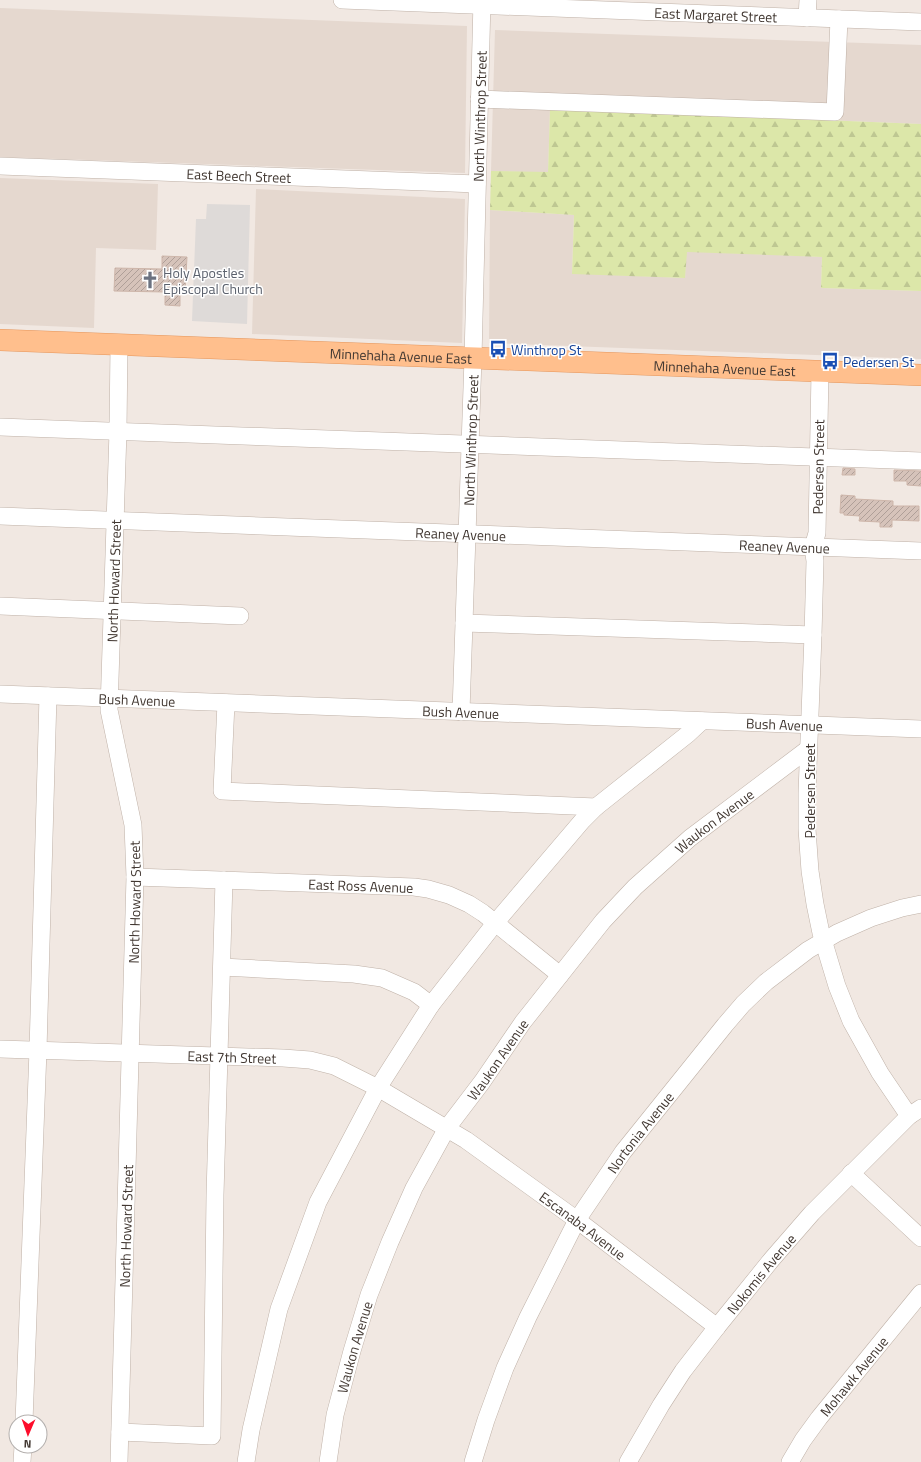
<svg xmlns="http://www.w3.org/2000/svg" width="921" height="1462" font-family="'Titillium Web',sans-serif">
<defs>
<pattern id="forest-firs" width="22" height="20" patternUnits="userSpaceOnUse"><rect width="22" height="20" fill="#dce7a9"/><path d="M5 1l3.5 6h-7zM16 11l3.5 6h-7z" fill="#bec792"/></pattern>
<pattern id="building-hatch" width="6" height="6" patternUnits="userSpaceOnUse"><rect width="6" height="6" fill="#d6c3ba"/><path d="M-1 1l2-2M0 6l6-6M5 7l2-2" fill="none" stroke="#af9f98"/></pattern>
</defs>
<rect width="100%" height="100%" fill="#f1e8e2"/>
<g fill="#e5d8cf">
<path d="M0 8 467 26 465 173 0 157Z"/>
<path d="M495 30 921 45V124L550 109 548 173 491 171Z"/>
<path d="M0 178 158 184 156 250 96 248 94 328 0 324Z"/>
<path d="M256 189 465 199 462 343 252 334Z"/>
<path d="M490 210 574 215 572 273 685 278 686 251 822 257 821 288 921 291V359L489 343Z"/>
</g>
<path fill="url(#forest-firs)" d="M550 109 921 124V291L821 288 822 257 687 252 685 278 572 274 574 215 490 210 491 171 548 172Z"/>
<path fill="#dedad8" d="M207 204 250 205 247 324 192 321 196 219H206Z"/>
<g fill="url(#building-hatch)" stroke="#ceb6aa">
<path d="M162 256 187 257 185 292H180V306L165 305V292L114 291 115 268 162 269Z"/>
<path d="M843 468 855 469V475H842Z"/>
<path d="M894 470 921 471V486L907 485V481H894Z"/>
<path d="M841 495 855 496V499L893 501V506H919V521L892 520V527H880V522L859 521 860 516 844 515V513H840Z"/>
</g>
<g fill="none" stroke-linecap="round" stroke-linejoin="round">
<g stroke="#bfb1a7" stroke-width="18">
<g id="minor">
<path id="s1" d="M342 0 921 22"/>
<path d="M807 18 808 0"/>
<path d="M479 99 835 112 839 19"/>
<path id="s2" d="M0 166 477 184"/>
<path d="M820 372 817 533 813 547 815 561 813 635 807 793V829L810 871 815 904 821 933 837 986 851 1021 880 1073 909 1116"/>
<path d="M0 427 921 461"/>
<path id="s3" d="M0 516 921 551"/>
<path d="M0 606 240 616"/>
<path d="M464 623 813 635"/>
<path id="s4" d="M0 694 921 729"/>
<path d="M226 703 222 791 596 807"/>
<path id="s5" d="M461 712 473 358 482 0"/>
<path id="s6" d="M135 877 414 887 428 889 449 895 469 904 483 913 560 975"/>
<path d="M222 967 354 974 382 978 414 992 431 1005"/>
<path id="s7" d="M0 1049 283 1058 310 1060 334 1066 378 1088 466 1140 577 1220 717 1327"/>
<path d="M851 1173 921 1238"/>
<path d="M24 1422 38 1050 48 696"/>
<path d="M120 1432 212 1436 215 1195 224 880"/>
<path d="M22 1462 23 1446"/>
<path id="s8" d="M119 1462 135 877 133 825 109 710 118 431 119 345"/>
<path d="M246 1462 251 1430 279 1309 318 1202 378 1088 431 1005 496 922 582 821 596 807 688 734 702 721"/>
<path id="s9" d="M328 1462 335 1415 352 1351 369 1295 390 1242 414 1188 447 1128 482 1082 523 1022 603 921 635 887 690 838 808 749"/>
<path id="s10" d="M473 1462 486 1420 505 1368 528 1317 577 1220 623 1152 725 1025 743 1004 766 982 808 950 837 933 871 918 902 908 921 904"/>
<path id="s11" d="M628 1462 661 1405 683 1371 717 1327 772 1259 812 1213 909 1116 921 1108"/>
<path id="s12" d="M790 1462 803 1440 819 1418 921 1293"/>
</g>
</g>
<g stroke="#e5965c" stroke-width="22">
<g id="major">
<path id="s13" d="M0 340 921 375"/>
</g>
</g>
<use href="#minor" stroke="#fff" stroke-width="17"/>
<use href="#major" stroke="#ffbf8d" stroke-width="21"/>
</g>
<defs>
<g id="church-bare" transform="scale(1.38)"><path d="M-1.2-6h2.4v3.5h3.3v2.4h-3.3V6h-2.4V-.1h-3.3v-2.4h3.3Z" fill="#6b7280" stroke="#fff" stroke-width="2.5" paint-order="stroke"/></g>
<g id="bus-bare" transform="scale(1.38)"><path d="M-5-6H5V4H4V6H2V4H-2V6H-4V4H-5ZM-3.5-4V0h7V-4ZM-3.5 1.2v1.5H-2V1.2ZM2 1.2v1.5H3.5V1.2Z" fill="#1a4fb4" stroke="#fff" stroke-width="2.5" paint-order="stroke"/></g>
</defs>
<g fill-rule="evenodd">
<use href="#church-bare" x="150" y="280"/>
<use href="#bus-bare" x="498" y="349"/>
<use href="#bus-bare" x="830" y="361"/>
</g>
<g text-anchor="middle" dominant-baseline="central" stroke-width="3" stroke-linejoin="round" paint-order="stroke">
<g font-size="14" fill="#423832" stroke="#fff">
<text stroke="none"><textPath href="#s1" startOffset="374">East Margaret Street</textPath></text>
<text stroke="none"><textPath href="#s5" startOffset="596">North Winthrop Street</textPath></text>
<text stroke="none"><textPath href="#s2" startOffset="239">East Beech Street</textPath></text>
<text stroke="none"><textPath href="#s13" startOffset="401">Minnehaha Avenue East</textPath></text>
<text stroke="none"><textPath href="#s13" startOffset="725">Minnehaha Avenue East</textPath></text>
<text stroke="none"><textPath href="#s5" startOffset="272">North Winthrop Street</textPath></text>
<text transform="translate(818 467) rotate(-89)">Pedersen Street</text>
<text stroke="none"><textPath href="#s3" startOffset="461">Reaney Avenue</textPath></text>
<text stroke="none"><textPath href="#s3" startOffset="785">Reaney Avenue</textPath></text>
<text stroke="none"><textPath href="#s8" startOffset="884">North Howard Street</textPath></text>
<text stroke="none"><textPath href="#s4" startOffset="137">Bush Avenue</textPath></text>
<text stroke="none"><textPath href="#s4" startOffset="461">Bush Avenue</textPath></text>
<text stroke="none"><textPath href="#s4" startOffset="785">Bush Avenue</textPath></text>
<text transform="translate(809 791) rotate(-90)">Pedersen Street</text>
<text stroke="none"><textPath href="#s9" startOffset="766">Waukon Avenue</textPath></text>
<text stroke="none"><textPath href="#s6" startOffset="226">East Ross Avenue</textPath></text>
<text stroke="none"><textPath href="#s8" startOffset="560">North Howard Street</textPath></text>
<text stroke="none"><textPath href="#s7" startOffset="232">East 7th Street</textPath></text>
<text stroke="none"><textPath href="#s9" startOffset="442">Waukon Avenue</textPath></text>
<text stroke="none"><textPath href="#s10" startOffset="372">Nortonia Avenue</textPath></text>
<text stroke="none"><textPath href="#s8" startOffset="236">North Howard Street</textPath></text>
<text stroke="none"><textPath href="#s7" startOffset="631">Escanaba Avenue</textPath></text>
<text stroke="none"><textPath href="#s11" startOffset="231">Nokomis Avenue</textPath></text>
<text stroke="none"><textPath href="#s9" startOffset="118">Waukon Avenue</textPath></text>
<text stroke="none"><textPath href="#s12" startOffset="107">Mohawk Avenue</textPath></text>
</g>
<g font-size="14" fill="#5b616d" stroke="#fff" text-anchor="start">
<text x="163" y="272">Holy Apostles<tspan x="163" dy="16">Episcopal Church</tspan></text>
</g>
<g font-size="14" fill="#164399" stroke="#fff" text-anchor="start">
<text x="511" y="349">Winthrop St</text>
<text x="843" y="361">Pedersen St</text>
</g>
</g>
<g transform="translate(28 1434) rotate(182)"><circle r="19" fill="#ffffff" stroke="#b3afad"/>
<path d="M0-3L7 15L0 10L-7 15Z" fill="#fd0d2b"/>
<text y="-6" font-size="11" font-weight="bold" text-anchor="middle" fill="#423832">N</text>
</g>
</svg>
